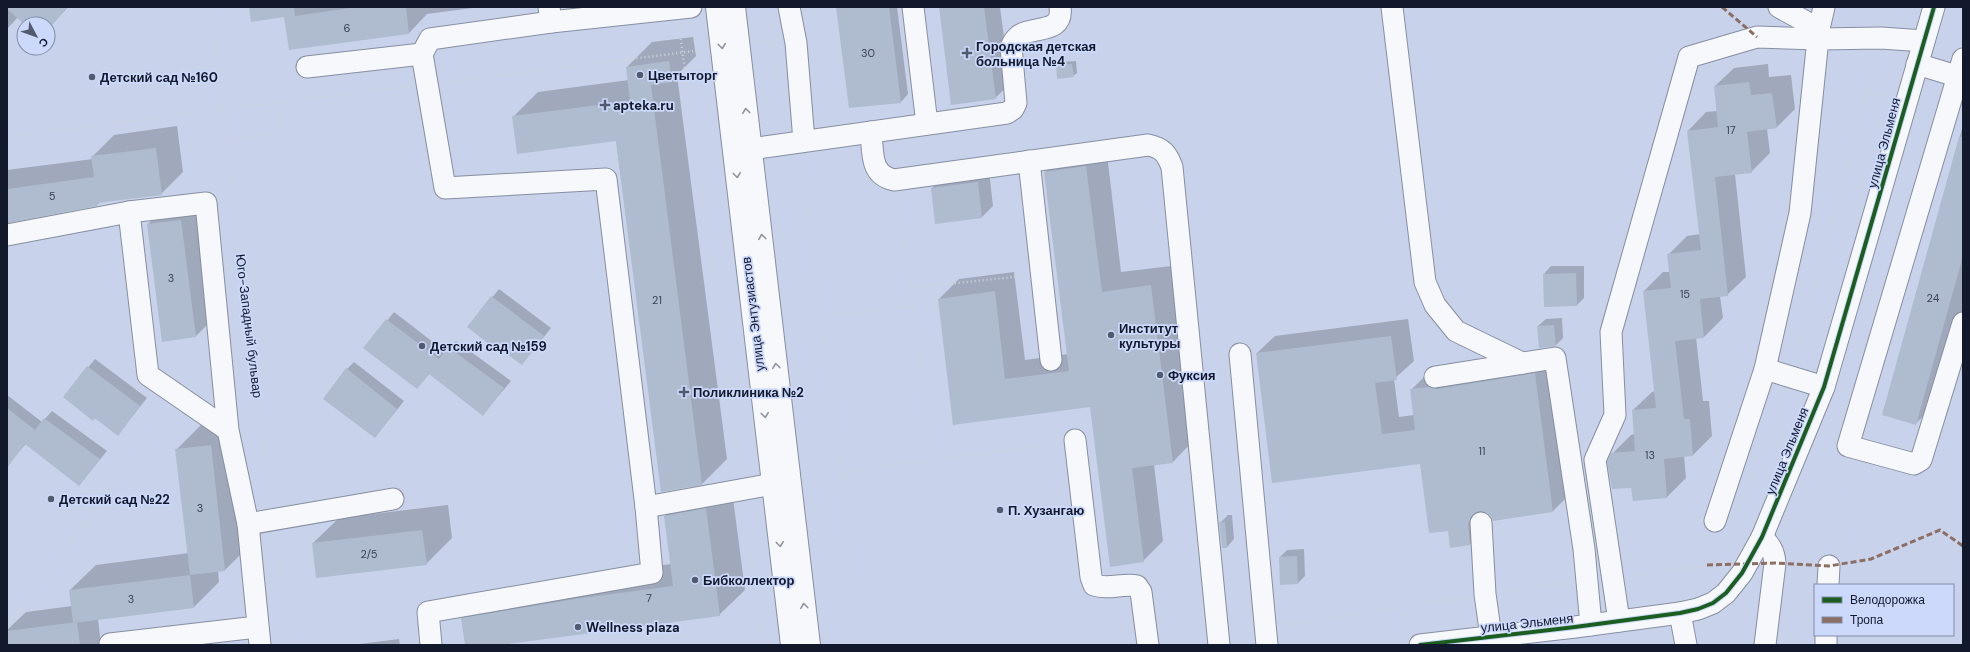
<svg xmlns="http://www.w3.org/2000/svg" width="1970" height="652" font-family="'DM Sans',sans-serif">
<rect width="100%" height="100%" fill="#c8d2ea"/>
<g fill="#0003">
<path d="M7 7H68L48 29V24H26L18 17 7 29Z"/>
<path d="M250 7H480L427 14 409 33 285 16Z"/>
<path d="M837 7H897L908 94 901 102Z"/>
<path d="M940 7H1000L1010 84 995 98Z"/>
<path d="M693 37 696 56 677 75 727 459 702 484 662 491 616 140 513 117 538 92 629 80 627 67 652 42Z"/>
<path d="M1076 61 1077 73 1073 76 1057 66 1060 62Z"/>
<path d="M1768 64 1769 77 1791 75 1795 109 1776 128 1767 129 1770 153 1751 172 1735 174 1746 277 1727 295 1720 296 1723 318 1704 337H1696L1703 401H1709L1712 436 1693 455 1684 456 1686 478 1667 497 1632 486 1612 454 1631 435 1635 434 1633 410 1652 392 1655 391 1644 291 1663 272H1670L1668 255 1687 236 1700 234 1688 131 1706 112 1717 111 1715 86 1734 68Z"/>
<path d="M1963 125V321L1942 398 1916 423 1883 414Z"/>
<path d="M177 126 183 172 161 194 100 202 97 205 7 223V170L93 159 92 157 114 135Z"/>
<path d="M1106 146 1121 272 1171 266 1193 441 1173 462 1154 464 1163 541 1143 561 1091 406 954 424 939 299 959 279 1014 272 1025 360 1068 354 1045 172 1065 152Z"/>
<path d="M989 171 993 206 982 217 932 188 943 177Z"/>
<path d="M207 194 221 311 196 336 148 224 173 199Z"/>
<path d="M1551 266H1584V298L1577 305 1545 306 1544 274Z"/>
<path d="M499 289 551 328 522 364 468 327Z"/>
<path d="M394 312 446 352 456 341 511 381 483 414 430 373 417 388 365 348Z"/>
<path d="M1562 318 1563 338 1556 345 1538 326 1546 319Z"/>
<path d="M1408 319 1414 361 1394 379 1399 417 1414 415 1411 390 1429 372 1552 356 1570 494 1553 511 1492 516 1485 510 1487 526 1470 544 1448 530 1421 463 1257 353 1275 336Z"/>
<path d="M95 359 147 398 118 434 64 397Z"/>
<path d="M354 362 404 401 375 437 347 369Z"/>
<path d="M7 395 42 422 52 411 107 451 79 485 26 444 13 458 7 453Z"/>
<path d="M236 420 250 545 225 570 218 571 219 582 194 607 98 619 101 645H7V630L26 612 72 606 70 590 96 565 189 553 176 450 202 424Z"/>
<path d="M731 483 745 590 719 615 493 645H466L462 619 488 593 601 573 671 564 665 516 691 491Z"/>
<path d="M448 505 452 538 426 564 313 543 339 518Z"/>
<path d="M1228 515H1232L1234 539 1227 547 1220 523Z"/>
<path d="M1304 549 1305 576 1298 583 1280 557 1287 550Z"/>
<path d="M399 639 400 645H352Z"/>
</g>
<g fill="#afbccf">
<path d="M7 7H67L53 24H24L7 9Z"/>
<path d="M249 7H294L295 16 357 7H406L409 34 289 50 284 17 251 22Z"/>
<path d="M836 7H889L901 103 849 108Z"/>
<path d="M939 7H984L996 99 951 105Z"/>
<path d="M669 61 672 82 651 85 702 485 661 492 616 141 517 154 512 116 630 101 626 67Z"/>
<path d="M1072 64 1074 77 1057 79 1056 65Z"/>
<path d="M1749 82 1751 95 1772 93 1777 128 1747 132 1752 173 1715 177 1728 296 1700 299 1704 338 1675 341 1684 419H1690L1693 456 1664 459 1667 498 1633 501 1631 488 1612 489 1607 462 1611 453 1635 451 1632 410 1656 408 1643 291 1671 288 1667 254 1701 250 1687 131 1718 127 1714 86Z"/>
<path d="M1959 137H1963V256L1916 425 1882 415Z"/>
<path d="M156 148 162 195 97 203V206L7 223V189L94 177 91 156Z"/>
<path d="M1086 166 1102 292 1151 285 1173 463 1132 468 1144 562 1110 567 1090 407 953 425 938 299 995 291 1005 379 1069 371 1044 172Z"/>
<path d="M978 182 982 218 935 224 931 188Z"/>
<path d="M181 220 196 337 162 342 147 224Z"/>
<path d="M1576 273 1577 306 1544 307 1543 274Z"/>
<path d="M491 296 544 336 522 365 499 348 497 350 467 327Z"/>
<path d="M386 319 439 359 448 347 504 388 483 416 429 374 417 389 363 348Z"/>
<path d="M1554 325 1556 346 1539 348 1537 326Z"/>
<path d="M1391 336 1397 380 1375 383 1382 434 1415 430 1410 389 1429 387 1437 389 1535 373 1553 512 1493 521 1491 516 1486 512 1480 511 1475 513 1471 517 1468 524 1470 545 1450 548 1448 531 1429 533 1420 464 1272 483 1256 353Z"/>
<path d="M87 366 140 406 118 436 95 418 93 421 63 397Z"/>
<path d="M346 368 397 409 375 438 323 399Z"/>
<path d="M7 408 35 430 44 418 100 459 79 486 25 444 7 468Z"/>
<path d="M211 445 225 571 190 575 175 449Z"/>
<path d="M706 508 720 616 501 645H465L461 618 575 599 673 586 664 516Z"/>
<path d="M1219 522H1225L1227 548H1222Z"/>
<path d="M422 530 427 565 316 578 312 543Z"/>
<path d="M1297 556 1298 584 1280 585 1279 557Z"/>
<path d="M190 575 194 608 73 623 69 590Z"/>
<path d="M77 622 80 645H7V631Z"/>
</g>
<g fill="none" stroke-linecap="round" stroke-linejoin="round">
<g stroke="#868ea1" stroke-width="23">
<g id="minor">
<path d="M549 7 551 22 691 7"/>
<path d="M789 7 796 43 804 141"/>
<path d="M913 7 927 124"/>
<path d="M1392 7 1425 282 1435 305 1456 331 1522 363"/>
<path d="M1779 7 1819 29"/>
<path d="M1963 59 1848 446 1914 464 1921 460 1963 323"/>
<path d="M1917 64 1963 78"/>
<path d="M307 67 422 54"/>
<path d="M871 132C873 153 870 175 894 180L1148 145C1163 148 1167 154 1172 167L1219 645"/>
<path d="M751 149 1007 113 1013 109 1016 103 1011 47C1013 42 1016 38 1020 35 1034 26 1064 34 1060 7"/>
<path d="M1029 161 1051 360"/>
<path d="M7 235 129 212"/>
<path d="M1240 354 1267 645"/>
<path d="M1765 369 1824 387"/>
<path d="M1435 377 1555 358 1584 549 1591 625"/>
<path d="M228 430 148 375 129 212 206 203 228 430 248 524 260 645"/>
<path d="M1075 440 1091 577 1094 585C1108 590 1123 583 1137 586L1141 592 1148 645"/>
<path d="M646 507 773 484"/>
<path d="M1715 521 1765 369 1800 213 1819 29 1824 7"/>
<path d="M1481 523 1485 594 1491 637"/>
<path d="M248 524 393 499"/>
<path d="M1762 537C1770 545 1774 551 1775 563L1765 645"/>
<path d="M1828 585 1829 566"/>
<path d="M1680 613 1686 645"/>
<path d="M1619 621 1595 460 1615 415 1611 332 1689 57 1757 37 1818 39 1881 38 1924 41"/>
<path d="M110 644 257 627"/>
<path d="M431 645 428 612 652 573 646 507 606 179 445 188 422 54 430 39 551 22"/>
<path d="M1420 645 1575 627 1680 613 1698 609 1713 603 1726 593 1742 573 1762 537 1824 387 1934 7"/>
<path d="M1826 645V635"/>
</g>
</g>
<g stroke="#868ea1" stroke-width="24">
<g id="major">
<path d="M717 7 792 645"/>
<path d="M734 7 809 645"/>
</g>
</g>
<g stroke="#cfd3da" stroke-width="2.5" stroke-dasharray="1 3" stroke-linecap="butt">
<path d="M211 7 271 501"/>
<path d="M769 13 780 100"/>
<path d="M1886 20 1890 7"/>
<path d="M679 27 741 472"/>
<path d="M757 42 772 41"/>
<path d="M446 82 703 50"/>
<path d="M1865 91 1888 97"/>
<path d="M7 137 410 86"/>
<path d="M226 140 280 133 278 103"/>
<path d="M802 161 841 473 859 645"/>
<path d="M911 288 1023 276"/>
<path d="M913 306 933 460"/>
<path d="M822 317 913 306 897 198"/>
<path d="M1795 358 1876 57"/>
<path d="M841 473 1057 443"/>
<path d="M1743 500 1779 415 1785 395"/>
<path d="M745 508 763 645"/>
<path d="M276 537 290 645"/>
<path d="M1838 549 1860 469"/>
<path d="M1632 576 1707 565 1721 540"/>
<path d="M1503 592 1569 583"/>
<path d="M1283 625 1466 597"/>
<path d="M7 626 171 412"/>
<path d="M1407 632V606"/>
<path d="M1238 639 1248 635"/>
</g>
<use href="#minor" stroke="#f7f8fc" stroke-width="21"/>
<use href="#major" stroke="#f7f8fc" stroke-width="22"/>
<g stroke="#8d6e63" stroke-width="3" stroke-dasharray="6 3" stroke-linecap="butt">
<path d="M1722 7 1757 37"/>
<path d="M1707 565 1775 563 1829 566 1871 559 1940 530 1963 546"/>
</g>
<g stroke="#ccd9fb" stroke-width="6">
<path id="cycleway" d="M1420 645 1575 627 1680 613 1698 609 1713 603 1726 593 1742 573 1762 537 1824 387 1934 7"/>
</g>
<use href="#cycleway" stroke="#1b5e20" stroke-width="4"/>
</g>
<defs><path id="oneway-chevron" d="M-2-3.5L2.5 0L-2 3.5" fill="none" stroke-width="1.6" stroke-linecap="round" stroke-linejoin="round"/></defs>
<g stroke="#90949f">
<use href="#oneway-chevron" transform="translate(722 46) rotate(83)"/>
<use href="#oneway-chevron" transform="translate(746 111) rotate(-97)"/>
<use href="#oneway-chevron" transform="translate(737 175) rotate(83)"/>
<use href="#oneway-chevron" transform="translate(762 237) rotate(-97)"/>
<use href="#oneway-chevron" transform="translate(776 366) rotate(-97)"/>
<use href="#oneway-chevron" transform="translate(765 415) rotate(83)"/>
<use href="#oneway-chevron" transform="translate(780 544) rotate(83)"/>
<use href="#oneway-chevron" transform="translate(804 606) rotate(-97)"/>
</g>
<g fill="#525a6f" stroke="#ccd9fb" stroke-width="1.5">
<path d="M965 47h4v4h4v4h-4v4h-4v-4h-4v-4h4z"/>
<circle cx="640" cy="75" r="4"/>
<circle cx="92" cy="77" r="4"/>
<path d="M603 99h4v4h4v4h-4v4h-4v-4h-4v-4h4z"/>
<circle cx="1111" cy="335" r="4"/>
<circle cx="422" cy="346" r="4"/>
<circle cx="1160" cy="375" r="4"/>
<path d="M682 386h4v4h4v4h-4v4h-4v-4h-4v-4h4z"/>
<circle cx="51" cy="499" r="4"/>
<circle cx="1000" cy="510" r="4"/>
<circle cx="695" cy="580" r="4"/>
<circle cx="578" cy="627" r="4"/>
</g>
<g text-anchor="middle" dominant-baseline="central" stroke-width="3.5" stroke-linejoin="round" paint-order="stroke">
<g font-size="11" fill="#394256">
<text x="347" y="28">6</text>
<text x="868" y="53">30</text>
<text x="1731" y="130">17</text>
<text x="52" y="196">5</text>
<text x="171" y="278">3</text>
<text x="1685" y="294">15</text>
<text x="1933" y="298">24</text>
<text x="657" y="300">21</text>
<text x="1482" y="451">11</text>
<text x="1650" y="455">13</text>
<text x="200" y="508">3</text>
<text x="369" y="554">2/5</text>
<text x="649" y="598">7</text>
<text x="131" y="599">3</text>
</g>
<g font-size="13" font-weight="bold" fill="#12192d" stroke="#ccd9fb" text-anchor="start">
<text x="976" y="46">Городская детская<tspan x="976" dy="15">больница №4</tspan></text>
<text x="648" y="75">Цветыторг</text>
<text x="100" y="77">Детский сад №160</text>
<text x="613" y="105">apteka.ru</text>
<text x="1119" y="328">Институт<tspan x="1119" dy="15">культуры</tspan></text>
<text x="430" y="346">Детский сад №159</text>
<text x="1168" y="375">Фуксия</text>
<text x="693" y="392">Поликлиника №2</text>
<text x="59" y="499">Детский сад №22</text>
<text x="1008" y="510">П. Хузангаю</text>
<text x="703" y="580">Бибколлектор</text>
<text x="586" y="627">Wellness plaza</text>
</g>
<g font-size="13" fill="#12192d" stroke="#ccd9fb">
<text transform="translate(1884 143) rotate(-75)">улица Эльменя</text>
<text transform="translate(753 314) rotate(-97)">улица Энтузиастов</text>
<text transform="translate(249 326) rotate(83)">Юго-Западный бульвар</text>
<text transform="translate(1787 451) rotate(-68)">улица Эльменя</text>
<text transform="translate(1527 623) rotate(-6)">улица Эльменя</text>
</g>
</g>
<rect width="1970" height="652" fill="none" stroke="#12192d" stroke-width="16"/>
<rect x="1814" y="584" width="140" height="52" fill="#ccd9fb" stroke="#828ca9"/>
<rect x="1822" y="597" width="20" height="6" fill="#1b5e20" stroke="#828ca9"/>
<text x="1850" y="604" font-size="12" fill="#12192d">Велодорожка</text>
<rect x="1822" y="617" width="20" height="6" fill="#8d6e63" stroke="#828ca9"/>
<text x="1850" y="624" font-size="12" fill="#12192d">Тропа</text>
<g transform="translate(36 36) rotate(131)"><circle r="19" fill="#ccd9fb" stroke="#828ca9"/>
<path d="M0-3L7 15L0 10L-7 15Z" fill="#525a6f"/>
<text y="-6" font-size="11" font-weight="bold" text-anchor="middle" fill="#12192d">С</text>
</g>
</svg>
